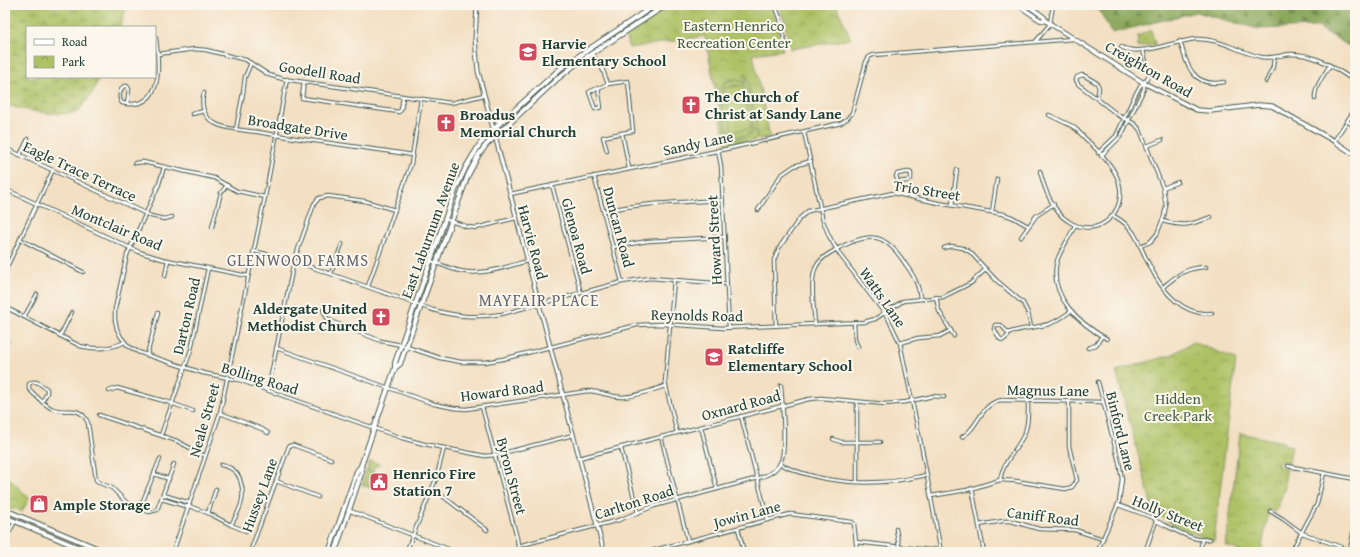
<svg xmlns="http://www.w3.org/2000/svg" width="1360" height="557" font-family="'Gentium Book Plus',serif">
<defs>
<pattern id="grass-tufts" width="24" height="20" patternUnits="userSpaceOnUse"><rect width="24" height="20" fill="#aec165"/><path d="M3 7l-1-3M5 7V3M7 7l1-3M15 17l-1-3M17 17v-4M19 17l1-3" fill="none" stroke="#8d9e54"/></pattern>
<pattern id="forest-firs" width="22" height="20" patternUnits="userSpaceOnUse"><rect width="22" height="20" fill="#8aa75a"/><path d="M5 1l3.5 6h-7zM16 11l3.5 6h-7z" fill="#70894b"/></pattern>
<pattern id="wetland-marsh" width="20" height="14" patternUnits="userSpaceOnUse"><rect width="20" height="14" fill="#aec165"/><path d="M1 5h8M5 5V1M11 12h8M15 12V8" fill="none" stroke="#8d9e54"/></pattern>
<pattern id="park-crowns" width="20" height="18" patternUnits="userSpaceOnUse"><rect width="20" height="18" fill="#aec165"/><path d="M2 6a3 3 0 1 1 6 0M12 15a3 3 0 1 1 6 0" fill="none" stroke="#8d9e54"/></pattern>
</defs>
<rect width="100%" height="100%" fill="#fbf7ec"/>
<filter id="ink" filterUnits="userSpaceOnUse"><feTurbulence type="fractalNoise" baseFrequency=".025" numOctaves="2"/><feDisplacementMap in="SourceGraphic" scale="8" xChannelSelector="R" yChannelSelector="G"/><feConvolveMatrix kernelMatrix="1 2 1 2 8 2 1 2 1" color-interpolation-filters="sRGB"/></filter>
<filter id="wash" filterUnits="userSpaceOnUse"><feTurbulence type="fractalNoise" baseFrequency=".012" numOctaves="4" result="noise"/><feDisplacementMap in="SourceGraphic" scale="16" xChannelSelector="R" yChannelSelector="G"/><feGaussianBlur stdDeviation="0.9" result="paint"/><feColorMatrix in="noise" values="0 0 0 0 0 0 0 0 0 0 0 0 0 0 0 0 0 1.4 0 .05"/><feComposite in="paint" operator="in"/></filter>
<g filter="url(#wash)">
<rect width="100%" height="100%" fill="#f3dfc2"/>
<g fill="url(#grass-tufts)" stroke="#667f4c">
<path d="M370 461 379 464 378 466 375 465 373 472 367 470Z"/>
<path d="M366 470 376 474V475H374L373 477 369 476 367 482 376 485V486L379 487 378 490H376L362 485Z"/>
</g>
<path fill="url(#forest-firs)" stroke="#547247" d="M1096 5H1340L1355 15V50L1318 27 1258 29 1196 12 1112 33Z"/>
<path fill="url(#wetland-marsh)" stroke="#667f4c" d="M5 5H127L120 27H27V77H99L93 92 78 112C52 117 30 110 5 105Z"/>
<g fill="url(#park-crowns)" stroke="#667f4c">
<path d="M672 5H771L777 24 783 50 753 54 770 137 726 146 705 36 629 48 625 35Z"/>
<path d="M778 5H836L851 39 790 49 784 20Z"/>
<path d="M1151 30 1155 44 1137 47 1138 36Z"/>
<path d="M5 341 12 344 5 360Z"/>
<path d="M1193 342 1236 359 1214 541 1176 527 1164 518 1154 514 1116 371 1171 355Z"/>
<path d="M1240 433 1283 442V444L1292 446 1289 463 1279 461 1278 467 1287 468 1284 485H1286L1276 512 1269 510 1261 552H1243L1226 546Z"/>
<path d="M5 474 29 498 22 512 15 508 13 510 5 507Z"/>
</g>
<g fill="#aec165" stroke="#667f4c" fill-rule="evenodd">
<path d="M747 74 758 136H756L754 129C752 134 748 138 742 139 725 141 724 122 722 110 721 104 718 97 719 91 722 77 737 76 746 83L745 75ZM732 80C738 80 743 81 746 86 749 92 755 123 752 129 750 133 747 135 743 136 737 137 732 135 729 131 726 126 720 97 722 91 723 85 727 82 732 80Z"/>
<path d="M743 85 751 128 732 132 724 88Z"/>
</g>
</g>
<g filter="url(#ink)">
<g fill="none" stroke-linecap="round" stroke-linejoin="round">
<g stroke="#3f5549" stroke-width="4.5">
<g id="minor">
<path d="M775 5 780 18 786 48"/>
<path d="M1036 41 1050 24 1053 5"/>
<path d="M1180 41C1187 66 1193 88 1224 82"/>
<path d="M1121 47C1142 57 1173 41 1196 39 1220 38 1238 52 1261 57 1271 59 1281 55 1291 54 1317 54 1334 68 1355 81"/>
<path d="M158 54 195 49 206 50 246 60 269 75 283 79 451 103 484 95"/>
<path d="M592 54 602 68 608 84 628 81 633 131 622 133 629 168"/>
<path d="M304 82 302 98 399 112 401 110 403 97"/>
<path d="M1266 82 1273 67 1274 57"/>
<path d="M124 86H127L129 89 127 104 122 103C118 98 120 89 124 86Z"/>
<path d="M598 88 601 107 595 109 589 92Z"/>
<path d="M598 88 608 84"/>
<path d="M204 93C200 105 204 118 216 124 228 130 245 130 258 132 309 141 361 147 413 155"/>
<path d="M1097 98 1099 88 1097 83 1085 76 1082 75 1077 77 1076 80 1078 84 1118 115 1135 124 1140 130 1163 188 1166 206 1164 216 1157 234 1150 242 1140 246"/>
<path d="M1315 99C1314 87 1324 75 1330 65"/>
<path d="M127 104C164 107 159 63 156 38"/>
<path d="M192 114 204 111"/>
<path d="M1347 121 1355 127"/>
<path d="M236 129 243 93 245 77 251 63"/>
<path d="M804 132 823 221 829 236 840 255 888 318 900 343 922 449 941 552"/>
<path d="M1334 141 1355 109"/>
<path d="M1147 146 1162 140"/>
<path d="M5 148 151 216 164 219 172 217"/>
<path d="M718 150 721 166 729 328"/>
<path d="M607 151 603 137 622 133"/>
<path d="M1098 153 1116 136 1134 97 1140 86 1147 79 1149 74 1143 50"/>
<path d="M20 155 28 139"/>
<path d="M1101 156 1121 136 1144 89V84"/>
<path d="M135 163 143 162 214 178 237 191 265 197"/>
<path d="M164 167 159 184 127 255 115 309V320L117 329 121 337 128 346 138 352 147 355 203 373 239 380 402 438 424 444 485 456 495 455 573 435"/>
<path d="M1040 171C1044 188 1053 212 1068 221 1099 242 1131 209 1117 177 1109 159 1091 145 1077 130L1072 126 1049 115"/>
<path d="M594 176 622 282"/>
<path d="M552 185 581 293"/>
<path d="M1163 188 1178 182"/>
<path d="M5 189 139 252 162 259 248 276"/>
<path d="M897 193 898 182 896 176 897 174 908 172 911 173V179L906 181 898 182"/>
<path d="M510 194 731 148 841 123 847 119 852 113 866 62 869 57 873 55 1073 39"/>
<path d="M952 205 957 170"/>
<path d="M758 210 781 175 794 166 811 161"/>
<path d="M604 211C643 203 683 202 723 200"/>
<path d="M992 212 997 179"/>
<path d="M1114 216C1121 220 1128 225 1133 232 1140 243 1144 256 1151 268 1162 291 1184 317 1212 313"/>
<path d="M445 219 468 227 476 228 516 218"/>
<path d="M1162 221C1185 227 1190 225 1211 217"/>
<path d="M1075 225C1070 237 1061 249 1057 261 1048 296 1080 324 1107 339"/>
<path d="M212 227 221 193 227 185"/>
<path d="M1021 237 1036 216 1054 204"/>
<path d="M20 239 83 272"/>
<path d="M613 247 648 241 725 237"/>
<path d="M944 248 951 246 963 248 970 252 996 280 1023 303 1028 313 1031 327"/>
<path d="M254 251 294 261 433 310C458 317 476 318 502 314L622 282 650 278 727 284"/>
<path d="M431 261C440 264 450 269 460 271 482 276 506 267 527 261"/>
<path d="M5 271 53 170"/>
<path d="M331 273 342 244"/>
<path d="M165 276 168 260"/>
<path d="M674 280 665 382 677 433"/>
<path d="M368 286 411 164 421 99"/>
<path d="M1163 287C1179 274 1185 268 1206 267"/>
<path d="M936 297 939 311 954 336"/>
<path d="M5 307 80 346C95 350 110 349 125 342"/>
<path d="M323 310 327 318 333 322 381 341 401 345 440 358 461 362H485L503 359 637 325 663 324 723 328 864 322 875 319 903 301 943 297 971 283 986 269"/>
<path d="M24 317 37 294"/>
<path d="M854 323 855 340 858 347"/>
<path d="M815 324C814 310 810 282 815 269 819 259 828 254 837 249 870 231 885 232 906 265 914 276 919 285 920 298"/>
<path d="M776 326 774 260 779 248 800 218 808 211 893 193 938 203 1003 214 1012 217 1028 226"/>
<path d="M1008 333 1001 325H995L994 329 1000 339 1003 340 1008 336V333C1021 328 1035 328 1049 324 1058 321 1064 316 1071 311"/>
<path d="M60 336 72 312"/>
<path d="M900 343 918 338 940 336 951 330"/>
<path d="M276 348 434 404 454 408 466 409 588 391C600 391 610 397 622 397 635 397 653 390 665 386"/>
<path d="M1088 348 1096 345 1102 336"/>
<path d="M147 355 158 313"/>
<path d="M268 390 294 261 314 204 319 198 328 196 365 201 395 210"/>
<path d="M109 391 117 388 168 402 193 411"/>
<path d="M42 402 47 393V389L37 382H32L29 384V389C35 395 45 406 53 409 67 414 80 404 88 423L96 480 100 483 112 488 127 503 149 512 157 510 174 464"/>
<path d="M482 407 517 538 518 546 517 552"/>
<path d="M220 413 262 429 268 433"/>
<path d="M99 415 177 441 205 456"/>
<path d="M741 416 768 520"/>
<path d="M701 427 717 489"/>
<path d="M161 435 191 350 208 268"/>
<path d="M661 437 688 541"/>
<path d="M962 437C979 428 980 403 1002 400L1103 402"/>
<path d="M833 439 841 442H880"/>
<path d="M621 448 638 513"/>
<path d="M579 458 809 399 821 398 885 404 906 402 933 396 944 397"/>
<path d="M780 464C810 479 847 484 880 482 896 482 911 478 927 475"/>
<path d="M1288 466 1355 479"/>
<path d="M154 474 169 479"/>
<path d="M1000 480C1003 460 1018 450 1025 432 1029 422 1028 411 1028 401"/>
<path d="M276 481 318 497"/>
<path d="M857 482V402"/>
<path d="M432 488 487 530"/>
<path d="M972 488 984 552"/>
<path d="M164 495 190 503"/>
<path d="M931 496 967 490 1000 480 1016 481 1065 489 1072 487 1077 480 1069 446V402"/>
<path d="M162 499 188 507"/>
<path d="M1118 505 1154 518 1156 521C1171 527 1193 543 1210 539"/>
<path d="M189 506 208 513 231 525C239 511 246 499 241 483 240 478 238 473 233 470 230 467 225 466 221 465"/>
<path d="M140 508 160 459"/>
<path d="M348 510 456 552"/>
<path d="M1270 511 1283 519 1302 533 1355 552"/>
<path d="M208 513 216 489"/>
<path d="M231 525 246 531"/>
<path d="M979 525 1003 521H1011L1039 529 1075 530 1103 539"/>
<path d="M738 528 744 552"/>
<path d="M896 529 900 552"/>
<path d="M5 534 10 531 15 521"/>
<path d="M856 542 929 550 941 549"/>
<path d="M518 546 619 520 654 506 762 477C770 474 778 469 781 461 787 447 782 403 781 385"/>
<path d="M1350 550 1355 523"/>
<path d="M173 552 220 413 265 197 287 79"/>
<path d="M250 552 289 446 293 445 331 459"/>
<path d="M406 552 436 479 444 448"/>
<path d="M647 552 790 514 852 522 854 524 857 552"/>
<path d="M1097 552 1119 502 1122 479 1119 462 1098 382"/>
<path d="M1145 552 1156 521"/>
<path d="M1200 552 1202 540"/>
<path d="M1291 552 1317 504 1324 473"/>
</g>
</g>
<g stroke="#3f5549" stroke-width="5">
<path id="tertiary" d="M477 5 475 39 478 71 604 552"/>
</g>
<g stroke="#3f5549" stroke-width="5.5">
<g id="secondary">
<path d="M1018 5 1040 20 1046 21 1144 83 1197 110 1210 111 1258 105 1272 106 1334 141 1355 155"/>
<path d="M1027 5 1044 17 1046 21"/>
</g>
</g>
<g stroke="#3f5549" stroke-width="6">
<g id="primary">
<path d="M490 117 494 120 502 121"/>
<path d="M395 368 400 364 468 175 478 156 486 145 556 80 576 64 666 5"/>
<path d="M329 552 357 471 361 466 395 368V363L399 351 456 188 466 167 480 144 498 125 561 68 655 5"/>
<path d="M335 552 362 471 361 466"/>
</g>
</g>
<g stroke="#3f5549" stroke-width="6">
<g id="trunk">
<path d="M5 510 106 552"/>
<path d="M5 517 89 552"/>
</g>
</g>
<use href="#minor" stroke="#fff" stroke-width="2.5"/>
<use href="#tertiary" stroke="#fff" stroke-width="3"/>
<use href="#secondary" stroke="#fff" stroke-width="3.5"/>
<use href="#primary" stroke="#fff" stroke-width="4"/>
<use href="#trunk" stroke="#fff" stroke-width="4"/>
</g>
</g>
<defs>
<g id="school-square" transform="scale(1)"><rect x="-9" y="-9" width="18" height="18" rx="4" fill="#d1495b" stroke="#fbf7ec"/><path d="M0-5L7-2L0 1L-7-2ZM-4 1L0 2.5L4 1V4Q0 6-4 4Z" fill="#fff"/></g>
<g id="church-square" transform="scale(1)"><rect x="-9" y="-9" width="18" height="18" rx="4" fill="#d1495b" stroke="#fbf7ec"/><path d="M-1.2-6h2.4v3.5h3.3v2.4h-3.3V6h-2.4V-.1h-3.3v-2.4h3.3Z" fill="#fff"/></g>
<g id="civic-square" transform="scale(1)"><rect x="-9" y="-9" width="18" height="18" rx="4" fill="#d1495b" stroke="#fbf7ec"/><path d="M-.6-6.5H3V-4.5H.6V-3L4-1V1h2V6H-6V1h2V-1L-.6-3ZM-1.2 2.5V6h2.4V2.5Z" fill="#fff"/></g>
<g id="shop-square" transform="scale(1)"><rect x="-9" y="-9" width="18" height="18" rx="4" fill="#d1495b" stroke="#fbf7ec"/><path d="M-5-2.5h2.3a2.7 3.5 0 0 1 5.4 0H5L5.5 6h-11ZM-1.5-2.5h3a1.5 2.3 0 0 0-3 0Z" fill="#fff"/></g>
</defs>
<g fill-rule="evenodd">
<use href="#school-square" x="528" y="52"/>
<use href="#church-square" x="691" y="105"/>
<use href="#church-square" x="446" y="123"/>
<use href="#church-square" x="381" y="317"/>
<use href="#school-square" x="714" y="357"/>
<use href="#civic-square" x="379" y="482"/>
<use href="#shop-square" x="39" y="504"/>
</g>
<g text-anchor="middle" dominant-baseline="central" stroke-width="4" stroke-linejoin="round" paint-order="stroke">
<g font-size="15" fill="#435e40" stroke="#fbf7ec">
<text x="734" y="25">Eastern Henrico<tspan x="734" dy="17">Recreation Center</tspan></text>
<text x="1178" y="398">Hidden<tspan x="1178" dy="17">Creek Park</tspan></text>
</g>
<g font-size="15" font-weight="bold" fill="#1f3d34" stroke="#fbf7ec" text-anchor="start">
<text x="542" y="43">Harvie<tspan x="542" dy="17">Elementary School</tspan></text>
<text x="705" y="96">The Church of<tspan x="705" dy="17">Christ at Sandy Lane</tspan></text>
<text x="460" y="114">Broadus<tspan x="460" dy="17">Memorial Church</tspan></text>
<text x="367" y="308" text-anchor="end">Aldergate United<tspan x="367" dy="17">Methodist Church</tspan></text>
<text x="728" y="348">Ratcliffe<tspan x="728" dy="17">Elementary School</tspan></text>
<text x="393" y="473">Henrico Fire<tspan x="393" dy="17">Station 7</tspan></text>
<text x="53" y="504">Ample Storage</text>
</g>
<g font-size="15" fill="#1f3d34" stroke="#fbf7ec">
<text transform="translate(1149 69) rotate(30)">Creighton Road</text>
<text transform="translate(320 72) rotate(9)">Goodell Road</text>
<text transform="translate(298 127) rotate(9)">Broadgate Drive</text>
<text transform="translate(698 143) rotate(-12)">Sandy Lane</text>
<text transform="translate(80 171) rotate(25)">Eagle Trace Terrace</text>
<text transform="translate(927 190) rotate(9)">Trio Street</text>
<text transform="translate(117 227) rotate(23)">Montclair Road</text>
<text transform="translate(619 227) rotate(75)">Duncan Road</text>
<text transform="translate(430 230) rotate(-70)">East Laburnum Avenue</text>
<text transform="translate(577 236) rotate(75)">Glenoa Road</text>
<text transform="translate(714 240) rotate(-93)">Howard Street</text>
<text transform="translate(533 242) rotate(75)">Harvie Road</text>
<text transform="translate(883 297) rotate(55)">Watts Lane</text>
<text transform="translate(697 315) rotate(1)">Reynolds Road</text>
<text transform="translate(186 316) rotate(-77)">Darton Road</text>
<text transform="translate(260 378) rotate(17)">Bolling Road</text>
<text transform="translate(1048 390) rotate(1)">Magnus Lane</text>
<text transform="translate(502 391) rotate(-7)">Howard Road</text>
<text transform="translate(741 405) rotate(-15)">Oxnard Road</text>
<text transform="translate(204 420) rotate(-74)">Neale Street</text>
<text transform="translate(1121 431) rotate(76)">Binford Lane</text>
<text transform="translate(512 476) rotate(75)">Byron Street</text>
<text transform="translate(259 495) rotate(-70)">Hussey Lane</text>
<text transform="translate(634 502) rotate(-18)">Carlton Road</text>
<text transform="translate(1168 513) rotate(22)">Holly Street</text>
<text transform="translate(747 514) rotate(-15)">Jowin Lane</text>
<text transform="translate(1043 516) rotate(7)">Caniff Road</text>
</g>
<g font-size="16" letter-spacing="1" fill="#62646d" stroke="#fbf7ec">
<text x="298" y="260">GLENWOOD FARMS</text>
<text x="539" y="300">MAYFAIR PLACE</text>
</g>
</g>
<rect width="1360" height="557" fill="none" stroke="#fbf7ec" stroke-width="20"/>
<rect x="26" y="26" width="130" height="52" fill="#fbf7ec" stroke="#a3ada2"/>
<rect x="34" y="39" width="20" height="6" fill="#ffffff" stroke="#a3ada2"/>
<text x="62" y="46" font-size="12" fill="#1f3d34">Road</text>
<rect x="34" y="56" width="20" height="12" fill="url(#park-crowns)" stroke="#a3ada2"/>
<text x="62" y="66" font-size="12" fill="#1f3d34">Park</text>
</svg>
